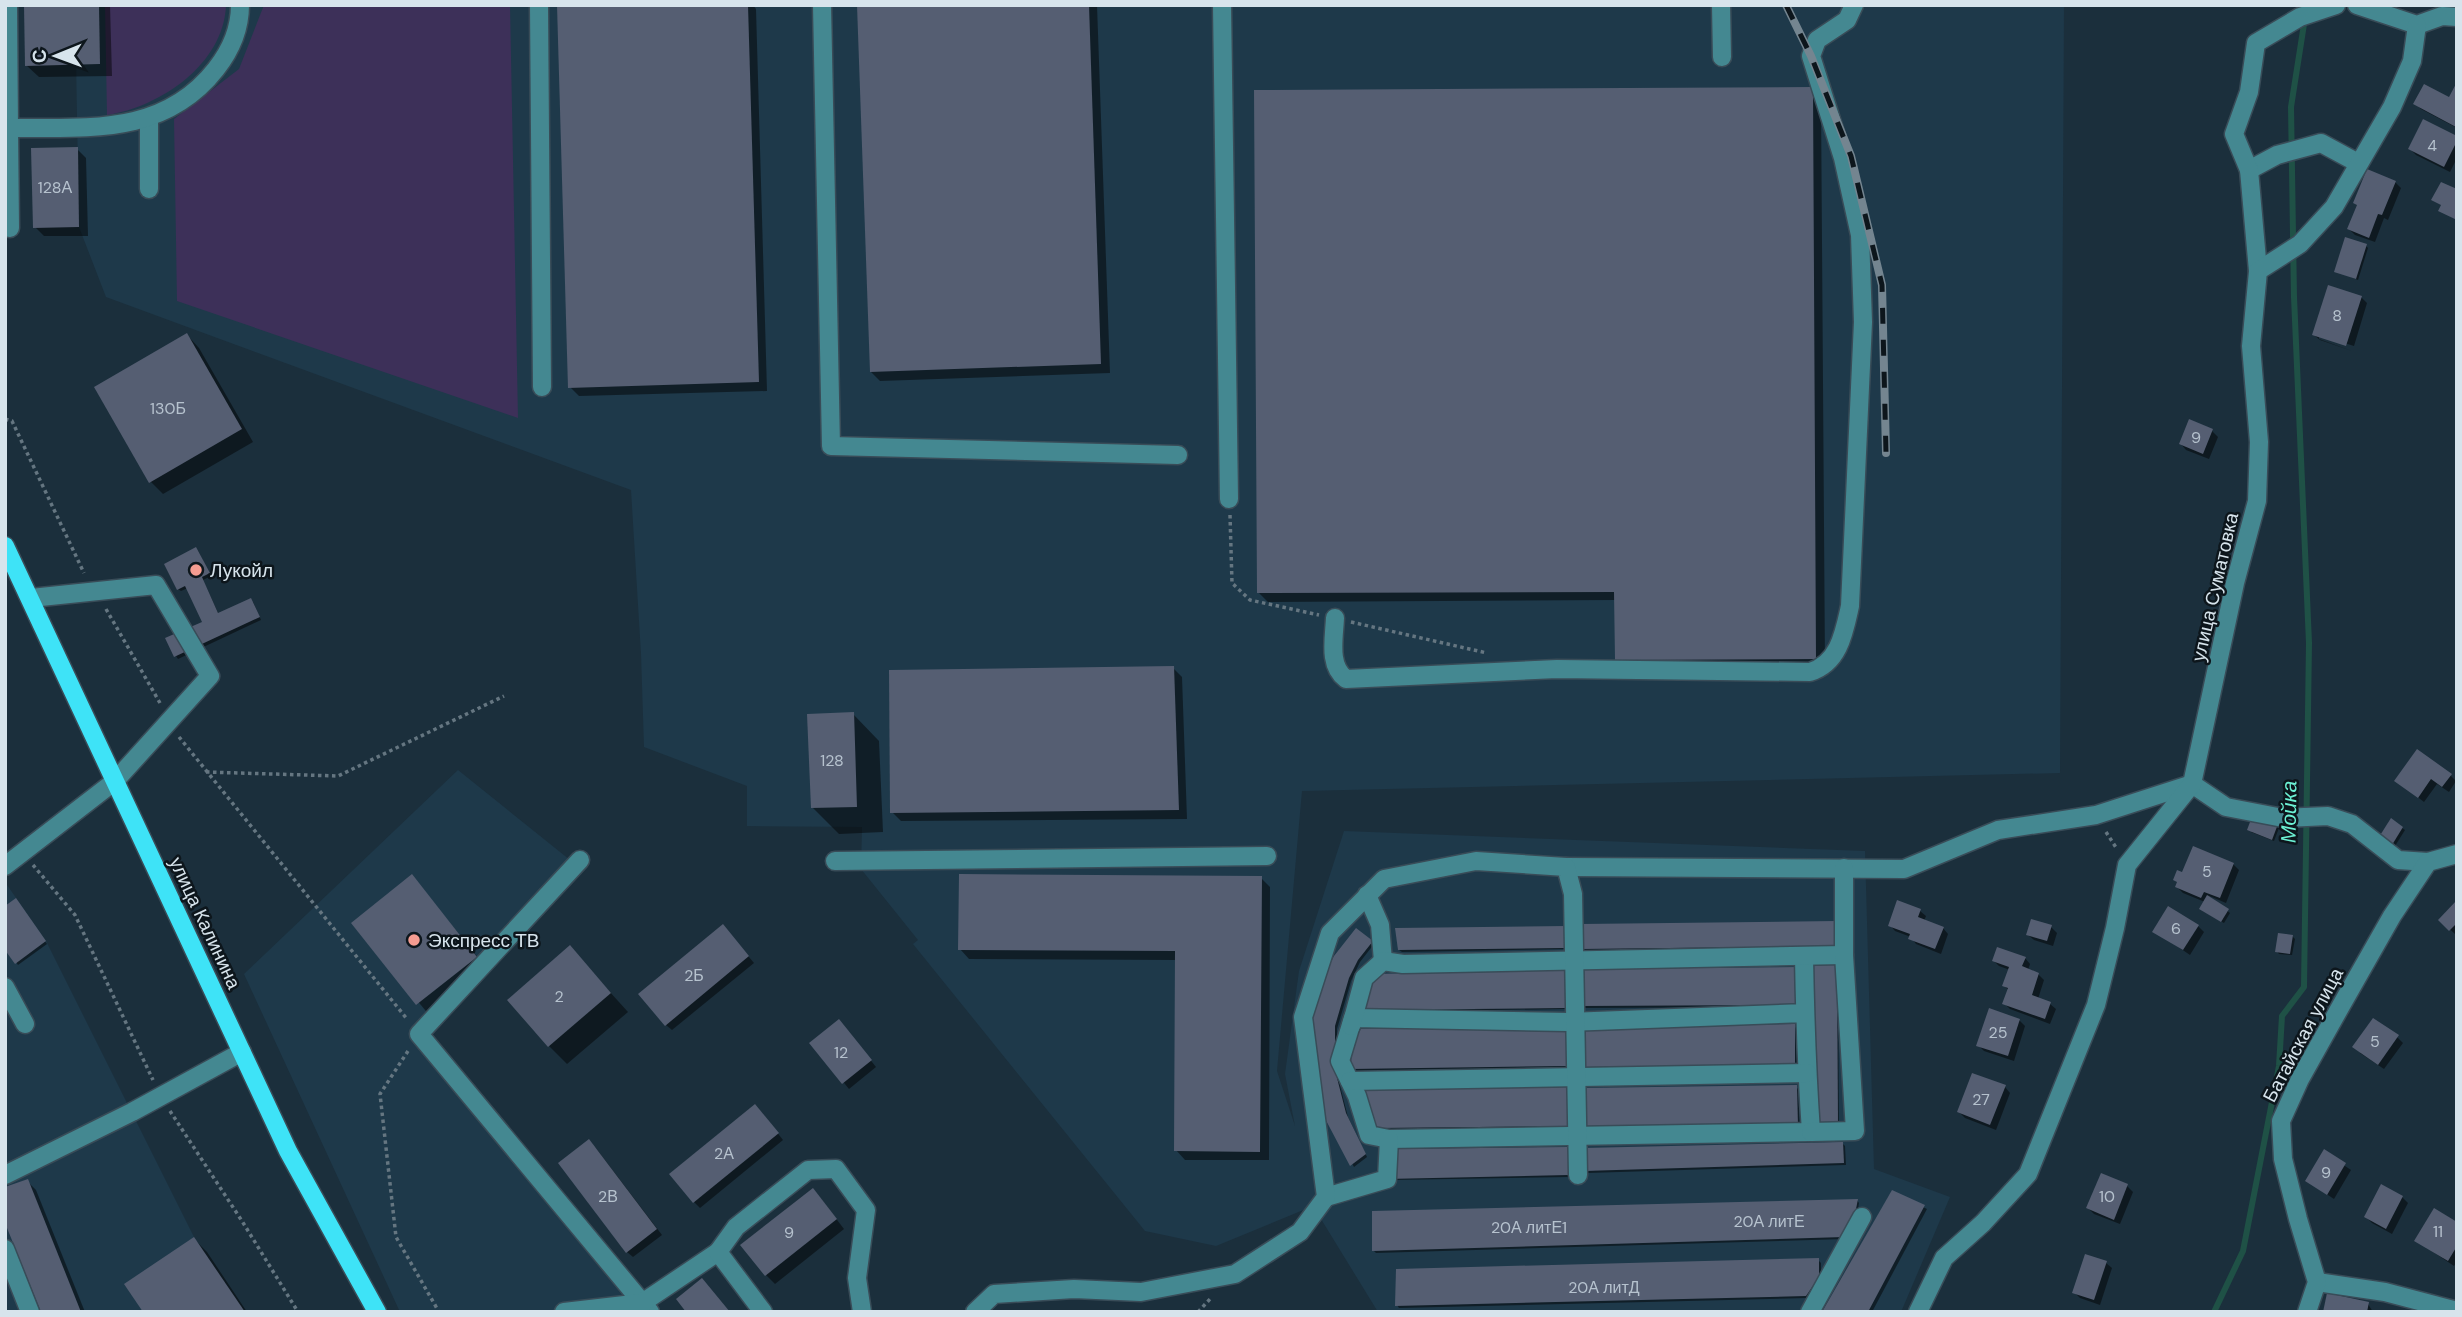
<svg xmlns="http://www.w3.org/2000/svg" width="2462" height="1317" font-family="'DM Sans',sans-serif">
<rect width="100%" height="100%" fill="#1b2f3c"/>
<g fill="#1e394a">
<path d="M75 5H2064L2060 773 1302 791 1277 1071 1295 1126 1285 1074 1299 971 1344 831 1865 851 1874 1169 1950 1197 1901 1312H1378L1313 1206 1216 1246 1145 1231 913 944 918 940 861 869 862 827 747 826V786L644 747 641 654 631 490 106 297 79 227Z"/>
<path d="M458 770 580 868 535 922 425 1034 657 1312H400L244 974Z"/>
<path d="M5 882 46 941 194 1237 245 1312H5Z"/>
</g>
<g fill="#3d3059">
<path d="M105 5H226C224 64 160 107 107 115Z"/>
<path d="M264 5H510L518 418 177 301 174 119 239 69Z"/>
</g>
<g fill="#0007">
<path d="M25 5H110L112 76 39 77 26 65Z"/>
<path d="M559 5H753L756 9 767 391 579 396 570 387Z"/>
<path d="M859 5H1097L1110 373 880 381 871 372Z"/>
<path d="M2457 85V128L2421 109 2415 103 2449 99Z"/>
<path d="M1812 89 1821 98 1825 668 1626 669 1616 659V600L1268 602 1259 593Z"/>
<path d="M2457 138V158L2450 172 2416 155 2410 149Z"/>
<path d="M77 149 86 158 88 236H44L35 227Z"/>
<path d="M2395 182 2401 188 2388 220 2384 218 2375 242 2355 235 2349 229Z"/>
<path d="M2366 246 2368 248 2358 280 2336 271Z"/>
<path d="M2361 297 2367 303 2354 346 2319 335V339L2352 351 2320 340 2314 335Z"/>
<path d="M187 335 199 348 253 442 163 494 150 481Z"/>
<path d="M2190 422 2212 431 2218 437 2209 459 2186 450 2181 444Z"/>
<path d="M198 551 211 576 203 580 219 615 253 602 261 620 178 659 176 656 204 622 188 588 181 591 178 589Z"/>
<path d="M1173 668 1182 677 1187 819 901 821 892 812Z"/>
<path d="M853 714 879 741 883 832 839 834 812 807Z"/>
<path d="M2450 775 2456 781 2449 792 2437 784 2424 802 2396 780Z"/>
<path d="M2277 826 2279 828 2274 841 2251 832Z"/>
<path d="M2402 828 2405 830 2395 846 2384 839Z"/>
<path d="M2233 864 2239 870 2226 903 2207 895 2230 913 2224 923 2203 911 2205 902 2183 893 2177 887 2183 874Z"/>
<path d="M412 877 488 970 430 1016 353 923Z"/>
<path d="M1261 878 1270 887 1269 1160H1185L1176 1150 1177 960 969 959 960 949Z"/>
<path d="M2457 902V935H2456L2440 920Z"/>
<path d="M18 903 47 944 18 965 16 962Z"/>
<path d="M1920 911 1926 916 1924 921 1943 928 1948 934 1941 954 1916 944 1911 937 1895 931 1890 925Z"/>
<path d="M1835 923 1838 948 1585 951 1582 949Z"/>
<path d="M2198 926 2204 932 2190 955 2155 931Z"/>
<path d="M2051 927 2057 933 2053 946 2034 940 2028 935Z"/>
<path d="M1565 928 1567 949 1402 952 1399 950Z"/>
<path d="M1356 931 1374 944 1360 962 1351 981 1337 1029V1074L1348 1117 1367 1157 1354 1167 1321 1108 1313 1079Z"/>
<path d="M728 932 754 963 672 1030 666 1025Z"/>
<path d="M2292 936 2295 939 2292 955 2279 954 2277 951Z"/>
<path d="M570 948 628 1012 567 1064 549 1046Z"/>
<path d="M2025 958 2030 964 2028 970 2038 974 2044 980 2038 999 2050 1004 2056 1009 2050 1024 2010 1009 2004 1003 2009 990 2004 986 2010 970 1999 966 1994 961Z"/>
<path d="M1838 966 1839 1127 1815 1126Z"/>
<path d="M1582 971 1799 1007 1585 1008 1583 1005Z"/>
<path d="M1565 972 1568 1009 1365 1012Z"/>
<path d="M2019 1020 2025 1026 2014 1061 1984 1051 1978 1045Z"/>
<path d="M1567 1024 1569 1067 1355 1071 1353 1068Z"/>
<path d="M1794 1026 1796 1028 1797 1067 1586 1069 1584 1066Z"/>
<path d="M844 1027 876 1067 849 1089 812 1043Z"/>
<path d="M2397 1037 2403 1043 2384 1069 2360 1053Z"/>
<path d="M1796 1087 1798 1089 1800 1127 1586 1128 1584 1126Z"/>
<path d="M2005 1087 2010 1093 1996 1130 1965 1118 1959 1112Z"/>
<path d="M1569 1091 1568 1128 1382 1129 1379 1127Z"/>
<path d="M761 1112 783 1140 700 1208 694 1202Z"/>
<path d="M1843 1144 1845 1146 1846 1165 1588 1173 1586 1171Z"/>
<path d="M595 1147 662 1235 633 1257 627 1252Z"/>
<path d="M1568 1149 1570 1152V1177L1391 1180 1388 1178Z"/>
<path d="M2324 1152 2351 1170 2334 1199 2307 1181Z"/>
<path d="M27 1181 36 1190 85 1312H42Z"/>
<path d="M2127 1186 2133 1192 2120 1224 2094 1214 2088 1208Z"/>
<path d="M1893 1192 1927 1209 1872 1312H1824Z"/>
<path d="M2402 1197 2408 1203 2392 1234 2372 1223 2366 1217Z"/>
<path d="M821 1199 844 1229 775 1284 766 1275Z"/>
<path d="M1857 1200 1859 1203 1857 1216 1846 1239 1376 1253 1374 1251Z"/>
<path d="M2457 1224V1261L2454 1266 2417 1241Z"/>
<path d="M194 1239 207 1252 247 1312H145Z"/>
<path d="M1818 1260 1821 1263V1280L1808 1298 1399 1308 1397 1305Z"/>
<path d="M2106 1263 2112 1268 2100 1305 2080 1298 2074 1292Z"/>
<path d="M2368 1304 2373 1312H2324Z"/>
</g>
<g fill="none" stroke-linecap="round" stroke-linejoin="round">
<path stroke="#1f5146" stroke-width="6" d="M2214 1312 2243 1251 2279 1066 2282 1016 2304 987 2309 643 2294 297 2291 107 2307 5"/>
</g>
<g fill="#555e72">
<path d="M24 5H99L100 64 25 66Z"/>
<path d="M557 5H748L759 382 568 388Z"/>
<path d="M857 5H1089L1101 364 870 372Z"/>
<path d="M2457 82 2456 127 2413 104 2424 84 2449 97Z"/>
<path d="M1813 87 1816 659 1615 660 1614 592 1257 593 1254 90Z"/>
<path d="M2423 119 2457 136V141L2444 167 2408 149Z"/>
<path d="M78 147 79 227 33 228 31 148Z"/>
<path d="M2367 169 2396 181 2382 215 2378 214 2369 238 2347 229 2357 205 2353 203Z"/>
<path d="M2441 182 2457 189V220L2438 211 2441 205 2431 200Z"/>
<path d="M2345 237 2367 244 2356 279 2334 272Z"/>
<path d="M2328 285 2362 296 2346 346 2312 335Z"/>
<path d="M187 333 242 429 149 483 94 387Z"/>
<path d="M2189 419 2213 429 2203 454 2179 444Z"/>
<path d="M196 547 210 573 202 577 218 613 251 598 260 617 174 657 165 638 202 622 185 586 177 590 164 564Z"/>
<path d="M1174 666 1179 810 890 813 889 670Z"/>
<path d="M854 712 857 807 811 808 807 714Z"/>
<path d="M2417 749 2452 774 2442 787 2431 779 2418 798 2394 781Z"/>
<path d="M2253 814 2278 824 2272 840 2247 830Z"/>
<path d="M2391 818 2403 827 2392 845 2379 837Z"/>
<path d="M2193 846 2234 863 2220 898 2204 892 2201 898 2175 887 2177 882 2173 880 2177 870 2182 872Z"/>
<path d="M412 874 477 957 416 1005 351 923Z"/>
<path d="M959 874 1262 876 1260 1152 1174 1151 1175 951 958 950Z"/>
<path d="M2207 895 2229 909 2221 922 2199 909Z"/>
<path d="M16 898 46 941 15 964 5 950V906Z"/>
<path d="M1897 900 1921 909 1918 917 1944 927 1935 949 1908 939 1910 934 1888 926Z"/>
<path d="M2457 900V923L2449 931 2438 920Z"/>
<path d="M2168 906 2199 925 2183 950 2152 932Z"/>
<path d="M2031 919 2052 925 2047 941 2026 935Z"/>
<path d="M1836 921V946L1581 949V924Z"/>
<path d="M723 924 749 956 665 1026 638 994Z"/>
<path d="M1566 926 1565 948 1398 950 1395 928Z"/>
<path d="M1356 928 1373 941 1358 960 1349 978 1335 1026V1070L1346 1113 1366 1154 1350 1166 1320 1109 1308 1026 1324 975 1334 956Z"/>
<path d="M2278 933 2293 935 2290 954 2275 952Z"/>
<path d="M570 945 611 993 548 1047 507 1000Z"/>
<path d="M1997 947 2026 957 2022 966 2039 973 2032 995 2051 1002 2045 1019 2002 1004 2008 988 2002 986 2009 967 1992 961Z"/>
<path d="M1837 962 1838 1125 1811 1124V964Z"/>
<path d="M1798 967 1797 1005 1581 1006V969Z"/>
<path d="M1566 970V1008L1361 1010 1373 974Z"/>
<path d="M1989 1008 2020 1019 2008 1056 1976 1046Z"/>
<path d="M2373 1018 2399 1035 2378 1065 2352 1047Z"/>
<path d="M839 1019 872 1060 842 1084 809 1043Z"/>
<path d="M1568 1022 1567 1066 1351 1069 1352 1029Z"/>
<path d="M1795 1024V1065L1582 1067 1581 1028Z"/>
<path d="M1972 1073 2006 1085 1990 1125 1957 1112Z"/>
<path d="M1797 1085 1798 1126H1582V1088Z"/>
<path d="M1568 1087 1567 1126 1378 1128 1366 1111V1090Z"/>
<path d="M755 1104 779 1133 693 1203 669 1174Z"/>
<path d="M589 1139 657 1229 626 1253 558 1163Z"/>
<path d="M1843 1142 1844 1163 1584 1171 1583 1148Z"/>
<path d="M1568 1147V1175L1387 1179 1388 1149Z"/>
<path d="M2324 1149 2346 1163 2327 1195 2305 1181Z"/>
<path d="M2101 1173 2128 1184 2114 1220 2086 1208Z"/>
<path d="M28 1179 81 1312H41L5 1223V1187Z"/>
<path d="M2381 1184 2403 1196 2386 1229 2364 1217Z"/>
<path d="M813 1188 837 1219 765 1276 740 1245Z"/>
<path d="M1892 1190 1925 1205 1868 1312H1822Z"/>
<path d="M1858 1199 1855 1214 1844 1237 1372 1251V1211Z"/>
<path d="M2434 1208 2457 1222V1246L2448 1261 2414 1241Z"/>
<path d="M194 1237 245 1312H143L124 1284Z"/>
<path d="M2085 1254 2107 1261 2094 1300 2072 1293Z"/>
<path d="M1819 1258V1277L1806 1296 1395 1306 1396 1269Z"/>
<path d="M702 1278 730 1312H686L676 1299Z"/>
<path d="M2327 1293 2369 1302 2367 1312H2323Z"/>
</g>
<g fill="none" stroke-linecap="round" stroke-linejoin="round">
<g stroke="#394c58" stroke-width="21">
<g id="minor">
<path d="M539 5 542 387"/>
<path d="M822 5 831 446 1178 455"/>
<path d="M1222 5 1229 499"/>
<path d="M1721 5 1722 57"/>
<path d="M2357 5 2417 25 2442 16 2457 17"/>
<path d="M149 118V189"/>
<path d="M5 128H9L8 5"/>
<path d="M2249 170 2277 155 2321 143 2358 163"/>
<path d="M10 228 9 128C85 127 163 137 216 69 231 50 240 29 240 5"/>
<path d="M2258 271 2249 170 2234 134 2249 92 2256 43 2300 17 2336 5"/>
<path d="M1335 618C1334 639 1328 666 1346 679L1557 669 1810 672C1839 663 1844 633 1850 606L1863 322 1860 235 1843 158 1811 56 1817 40 1847 20 1854 5"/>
<path d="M580 860 419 1034 650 1312"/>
<path d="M835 861 1267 856"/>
<path d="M5 866 115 781 210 676 156 585 31 598"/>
<path d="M1566 867 1904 869 1998 830 2096 815 2192 784 2226 807 2283 818 2328 816 2352 824 2398 860 2428 862"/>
<path d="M1367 895 1380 925 1383 961"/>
<path d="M1804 957C1805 1016 1807 1074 1811 1132L1389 1139 1369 1135 1357 1096 1340 1061 1353 1018 1568 1022 1805 1013"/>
<path d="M5 987 25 1024"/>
<path d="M1351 1026 1364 978 1383 961 1403 964 1844 955"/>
<path d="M1350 1081 1807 1073"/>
<path d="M1811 1132 1855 1131 1844 955V868"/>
<path d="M5 1175 132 1112 242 1052"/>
<path d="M1326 1197 1387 1179 1389 1139"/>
<path d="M5 1249 30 1312"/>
<path d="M2317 1282 2385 1292 2457 1311"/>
<path d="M564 1312 642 1303 718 1252"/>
<path d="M763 1312 718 1252 736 1227 808 1170 836 1169 866 1210 857 1278 862 1312"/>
<path d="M975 1312 994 1294 1074 1289 1141 1292 1235 1274 1300 1232 1326 1197 1303 1017 1330 933 1384 879 1476 861 1566 867 1573 894 1578 1175"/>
<path d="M1810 1312 1862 1217"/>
<path d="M1918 1312 1944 1258 1983 1223 2028 1174 2096 1005 2115 928 2127 865 2192 784 2235 583 2257 501 2259 442 2251 346 2258 271 2300 244 2334 207 2392 107 2412 61 2417 25"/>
<path d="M2307 1312 2317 1282 2298 1219 2283 1159 2281 1121 2300 1079 2342 1004 2392 916 2428 862 2457 854"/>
</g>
</g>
<g stroke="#394c58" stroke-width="21">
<path id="major" d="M5 546 288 1151 377 1312"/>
</g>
<g stroke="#657681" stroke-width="3.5" stroke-dasharray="3.5 3.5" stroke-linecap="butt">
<path d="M5 419 12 421 84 573"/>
<path d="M1230 515 1232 583 1250 600 1319 615"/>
<path d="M106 609 160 703"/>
<path d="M1351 622 1487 653"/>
<path d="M179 737 407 1019"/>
<path d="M206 772 338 776 504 696"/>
<path d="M2106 832 2117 849"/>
<path d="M33 865 75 915 153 1080"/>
<path d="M408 1051 380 1094 396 1237 439 1312"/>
<path d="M170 1111 242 1221 298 1312"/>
<path d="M1198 1312 1211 1298"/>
</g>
<use href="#minor" stroke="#448891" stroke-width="18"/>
<use href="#major" stroke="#3ee3f7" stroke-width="18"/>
<g stroke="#748590" stroke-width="8">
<path id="rail" d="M1786 5 1811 56 1851 156 1882 285 1886 453"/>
</g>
<use href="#rail" stroke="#0d161c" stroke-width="5" stroke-dasharray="16" stroke-linecap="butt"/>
</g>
<g fill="#f59c91" stroke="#0d161c" stroke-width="2.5">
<circle cx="196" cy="570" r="7"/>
<circle cx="414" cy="940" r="7"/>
</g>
<g text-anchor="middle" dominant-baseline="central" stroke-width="5" stroke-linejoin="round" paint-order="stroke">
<g font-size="16" fill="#b6c2ce">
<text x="2432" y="145">4</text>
<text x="55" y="187">128А</text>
<text x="2337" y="315">8</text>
<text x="168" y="408">130Б</text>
<text x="2196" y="437">9</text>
<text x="832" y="760">128</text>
<text x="2207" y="871">5</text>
<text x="2176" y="928">6</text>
<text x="694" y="975">2Б</text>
<text x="559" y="996">2</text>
<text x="1998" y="1032">25</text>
<text x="2375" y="1041">5</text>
<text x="841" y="1052">12</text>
<text x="1981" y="1099">27</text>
<text x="724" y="1153">2А</text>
<text x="2326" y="1172">9</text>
<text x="608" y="1196">2В</text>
<text x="2107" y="1196">10</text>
<text x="1769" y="1221">20А литЕ</text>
<text x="1529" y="1227">20А литЕ1</text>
<text x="2438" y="1231">11</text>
<text x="789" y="1232">9</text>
<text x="1604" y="1287">20А литД</text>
</g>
<g font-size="19" fill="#d7e4ec" stroke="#0d161c" text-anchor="start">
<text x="210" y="570">Лукойл</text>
<text x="428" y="940">Экспресс ТВ</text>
</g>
<g font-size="19" fill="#d7e4ec" stroke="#0d161c">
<text transform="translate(2215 587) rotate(-77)">улица Суматовка</text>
<text transform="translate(205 923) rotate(65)">улица Калинина</text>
<text transform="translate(2303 1035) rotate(-62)">Батайская улица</text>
</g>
<g font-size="21" font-style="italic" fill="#6cf1d4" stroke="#0d161c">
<text transform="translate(2289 812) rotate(-89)">Мойка</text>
</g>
</g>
<rect width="2462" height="1317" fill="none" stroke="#d7e4ec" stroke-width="14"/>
<g transform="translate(56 56) rotate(269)" stroke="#0d161c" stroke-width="5" paint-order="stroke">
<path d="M0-5L12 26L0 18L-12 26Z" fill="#d7e4ec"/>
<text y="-10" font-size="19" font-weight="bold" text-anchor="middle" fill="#d7e4ec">С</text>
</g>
</svg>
